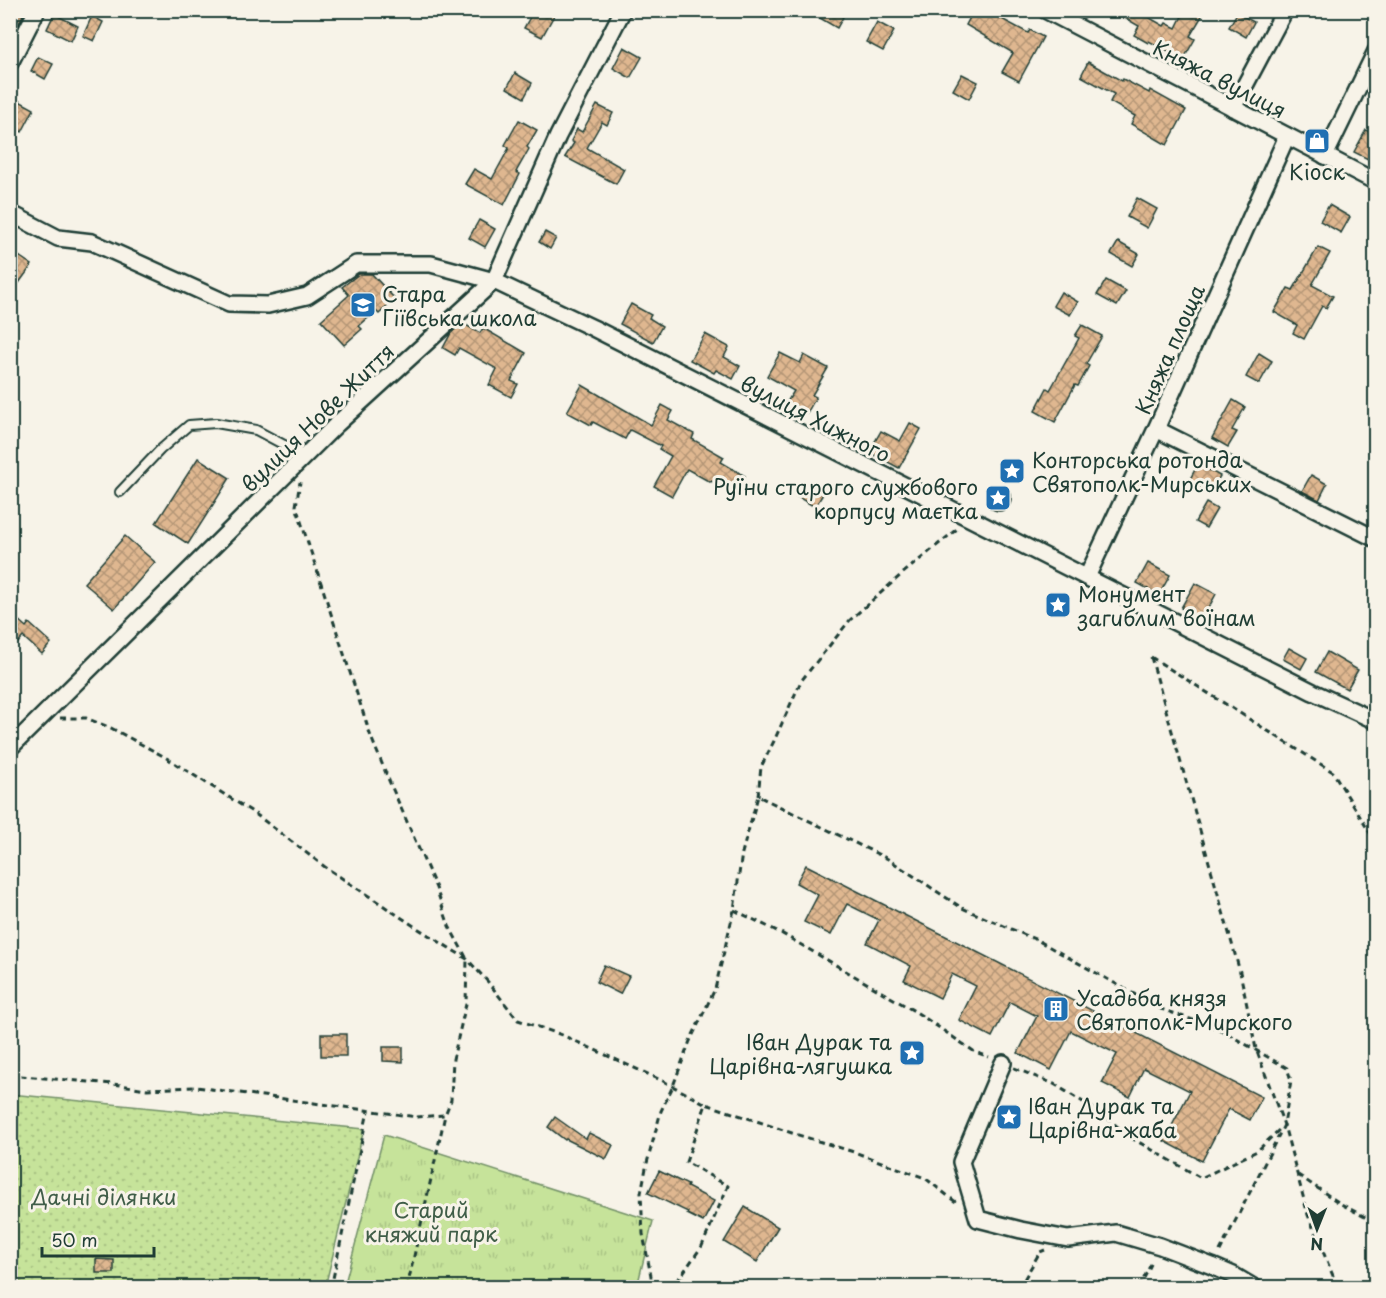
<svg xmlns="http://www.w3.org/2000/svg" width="1386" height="1298" font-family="'Playpen Sans',sans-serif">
<defs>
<pattern id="grass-tufts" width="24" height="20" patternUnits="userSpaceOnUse" patternTransform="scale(1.5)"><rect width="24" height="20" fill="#c6e39a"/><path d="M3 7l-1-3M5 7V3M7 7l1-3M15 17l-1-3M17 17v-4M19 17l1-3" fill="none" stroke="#aac485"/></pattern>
<pattern id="garden-dots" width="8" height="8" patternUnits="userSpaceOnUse" patternTransform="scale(1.5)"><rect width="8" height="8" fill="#c6e39a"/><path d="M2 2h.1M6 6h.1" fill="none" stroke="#aac485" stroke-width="1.8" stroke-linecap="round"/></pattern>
<pattern id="building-cross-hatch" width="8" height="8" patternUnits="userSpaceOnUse" patternTransform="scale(1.5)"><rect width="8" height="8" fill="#dfb790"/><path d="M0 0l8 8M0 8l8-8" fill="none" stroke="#b49676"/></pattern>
</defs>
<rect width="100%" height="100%" fill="#f7f3e8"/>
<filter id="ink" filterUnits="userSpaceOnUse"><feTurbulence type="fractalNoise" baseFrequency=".0167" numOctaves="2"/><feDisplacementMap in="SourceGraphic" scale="12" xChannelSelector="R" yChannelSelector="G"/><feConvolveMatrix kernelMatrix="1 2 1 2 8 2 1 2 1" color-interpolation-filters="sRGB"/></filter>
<g filter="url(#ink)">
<g fill="url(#grass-tufts)" stroke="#729067" stroke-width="1.5">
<path d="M384 1135 653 1221 637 1287H344Z"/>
<path d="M680 1277 705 1287H677Z"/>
</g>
<path fill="url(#garden-dots)" stroke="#729067" stroke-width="1.5" d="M10 1094 364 1129 325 1287H11Z"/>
<g fill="url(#building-cross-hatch)" stroke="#1f3d34" stroke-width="1.5">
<path d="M10 10H15L23 15 10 41Z"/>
<path d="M534 10H557L542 37 524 28Z"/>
<path d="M806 10H830L843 17 837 28Z"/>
<path d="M974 10H985L1028 33 1030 30 1043 37 1019 81 1002 72 1013 53 966 25Z"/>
<path d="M1111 10H1136L1164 26 1166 23 1176 28 1185 10H1193L1202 16 1190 36 1195 39 1183 60 1149 41 1148 43 1134 35 1139 26Z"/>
<path d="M1237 13 1254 22 1246 37 1229 27Z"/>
<path d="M54 14 78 26 71 41 47 29Z"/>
<path d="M92 16 103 22 94 41 83 36Z"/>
<path d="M877 22 894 31 883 51 866 42Z"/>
<path d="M624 47 642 57 630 78 613 68Z"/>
<path d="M38 57 53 64 45 79 31 71Z"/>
<path d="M1088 62 1122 81 1123 79 1149 93 1150 90 1186 110 1167 145 1131 124 1135 116 1110 102 1114 94 1081 76Z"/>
<path d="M515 73 532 83 524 98 507 88Z"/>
<path d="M962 74 978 82 969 99 953 90Z"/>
<path d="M10 96 34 109 22 132 10 125Z"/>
<path d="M597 105 613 113 607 125 602 122 587 148 624 169 616 184 565 157 574 143 571 141 577 129 582 132Z"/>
<path d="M519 120 537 130 527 147 529 149 516 172 520 174 504 205 465 184 474 169 492 179 509 148 505 145Z"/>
<path d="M1366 130 1376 135V163L1354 152Z"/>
<path d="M1137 198 1157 209 1147 228 1127 217Z"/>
<path d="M1329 205 1350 217 1341 233 1320 221Z"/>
<path d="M479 220 495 229 485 247 469 238Z"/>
<path d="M545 232 556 238 550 249 539 242Z"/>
<path d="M1118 242 1139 254 1132 266 1111 254Z"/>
<path d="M1318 247 1330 253 1312 285 1333 296 1326 308 1322 306 1304 339 1293 333 1297 325 1274 312 1288 288 1293 290Z"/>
<path d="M10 250 32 265 19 283 10 278Z"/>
<path d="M359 274H372L395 299 379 314 376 311 359 326 362 329 344 345 321 320 349 295 342 287Z"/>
<path d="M1106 280 1126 291 1117 306 1097 295Z"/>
<path d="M1061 292 1078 302 1070 315 1053 306Z"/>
<path d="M631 304 651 315 649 318 662 326 653 342 620 324Z"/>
<path d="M462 323 480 333 483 328 526 353 511 381 518 384 511 397 489 385 497 369 459 348 455 355 443 348 451 333Z"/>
<path d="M1082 325 1102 336 1086 364 1089 366 1078 386 1075 385 1055 422 1035 411 1047 388 1050 390 1079 338 1075 336Z"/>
<path d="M705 334 729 347 724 357 740 366 733 379 716 370 714 373 690 360Z"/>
<path d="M780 353 800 363 804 355 828 368 812 395 816 397 807 413 787 402 794 391 767 376Z"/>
<path d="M1259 353 1272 361 1259 384 1246 377Z"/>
<path d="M582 385 651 425 662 405 673 411 668 420 694 434 692 439 724 457 721 462 745 476 735 494 711 481 710 482 687 469 672 496 654 486 671 456 659 449 661 446 630 430 625 439 593 422 591 425 567 412Z"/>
<path d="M1233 400 1245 407 1232 430 1237 432 1228 447 1212 438Z"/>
<path d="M910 423 921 429 899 468 869 452 881 431 900 441Z"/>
<path d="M198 458 230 478 188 544 156 523Z"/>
<path d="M1198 464 1220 476 1210 493 1189 481Z"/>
<path d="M1311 475 1327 484 1319 500 1302 491Z"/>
<path d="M803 483 823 494 815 507 796 496Z"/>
<circle cx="999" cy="499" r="12"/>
<path d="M1206 503 1217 509 1206 528 1195 522Z"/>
<path d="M125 536 155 562 114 609 84 583Z"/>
<path d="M1148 563 1170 575 1159 595 1137 583Z"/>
<path d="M1195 583 1216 594 1202 620 1181 608Z"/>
<path d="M16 618 26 627 29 623 51 643 42 654 23 637 17 644 10 638V624Z"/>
<path d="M1289 648 1307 658 1301 669 1283 659Z"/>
<path d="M1327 652 1358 670 1347 689 1316 672Z"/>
<path d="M806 865 1262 1097 1250 1120 1229 1109 1202 1161 1164 1141 1190 1091 1144 1068 1130 1097 1102 1083 1117 1054 1071 1031 1051 1070 1018 1053 1037 1016 1010 1002 992 1037 959 1020 976 986 952 974 940 998 904 980 911 966 867 943 879 920 847 904 831 935 804 922 818 895 796 883Z"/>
<path d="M604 965 629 976 620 994 596 982Z"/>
<rect x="321" y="1034" width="25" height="22"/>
<path d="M383 1047H403V1062L383 1061Z"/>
<path d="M555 1117 586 1139 589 1133 613 1145 606 1159 566 1139 565 1140 548 1127Z"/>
<path d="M659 1171 688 1185 687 1187 714 1201 703 1222 687 1214 688 1212 648 1193Z"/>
<path d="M745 1207 778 1227 757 1262 724 1242Z"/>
<path d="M96 1259 114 1260V1273H96Z"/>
</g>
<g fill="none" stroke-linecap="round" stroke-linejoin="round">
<g stroke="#1f3d34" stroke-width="12">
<path id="service" d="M120 492 160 450 189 425 216 423 256 430 305 456"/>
</g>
<g stroke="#1f3d34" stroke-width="20">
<g id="minor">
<path d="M1045 10 1376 182"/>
<path d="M10 63 37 10"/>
<path d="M1233 108 1285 10"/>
<path d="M1325 156 1376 51"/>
<path d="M10 213 58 238 92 242 229 304 268 305 307 296 356 264H431L494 281 593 328 1169 619 1313 692 1376 721"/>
<path d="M1156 429 1376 539"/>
<path d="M1087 577 1156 429 1287 136"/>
<path d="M10 748 337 424 494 281 558 136 623 10"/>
<path d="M1003 1063 961 1162 978 1219 1021 1230 1068 1239 1116 1233 1160 1246 1212 1266 1233 1275 1255 1288"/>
</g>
</g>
<g stroke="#1f3d34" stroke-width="3" stroke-dasharray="6 4.5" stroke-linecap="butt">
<path d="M1151 657 1240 972 1256 1049 1284 1125 1308 1215 1338 1288"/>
<path d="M1151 657 1333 772 1376 843"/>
<path d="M60 718H86L111 728 165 757 254 813 325 867 414 926 467 959 488 982 518 1020 562 1035 663 1081 706 1104"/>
<path d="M758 796 761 767 774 741 801 681 850 620 902 574 957 529"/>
<path d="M734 910 781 933 916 1012 975 1052 989 1057"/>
<path d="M1014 1068 1054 1084 1104 1115 1128 1136 1201 1178 1257 1151 1282 1127"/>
<path d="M10 1075 113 1084 147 1089 196 1087 417 1117 445 1115 451 1100 453 1059 466 1004 467 959 449 926 436 888 390 783 371 737 296 506 300 482"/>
<path d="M1298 1175 1341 1204 1376 1223"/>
<path d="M331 1288 368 1111"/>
<path d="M407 1288 445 1115"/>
<path d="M651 1288V1276L643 1234 641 1193 647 1163 661 1111 673 1086 690 1041 715 989 734 910 742 853 758 796 888 859 962 908 1037 940 1161 1009 1219 1029 1287 1068 1291 1080 1284 1125 1219 1253"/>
<path d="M668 1288 680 1277 702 1246 728 1186 686 1162 706 1104 792 1133 854 1152 925 1178 957 1203"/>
<path d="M1019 1288 1040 1252 1045 1250"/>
<path d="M1139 1288 1153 1260"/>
</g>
<use href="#service" stroke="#f7f3e8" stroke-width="8"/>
<use href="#minor" stroke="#f7f3e8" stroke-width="15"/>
</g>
</g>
<defs>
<g id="shop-square" transform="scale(1.35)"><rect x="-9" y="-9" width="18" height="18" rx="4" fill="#1f6fb2" stroke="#f7f3e8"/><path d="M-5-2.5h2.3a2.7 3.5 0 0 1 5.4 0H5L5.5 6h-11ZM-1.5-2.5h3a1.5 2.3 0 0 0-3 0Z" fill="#fff"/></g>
<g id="school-square" transform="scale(1.35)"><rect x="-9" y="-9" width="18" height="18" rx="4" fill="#1f6fb2" stroke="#f7f3e8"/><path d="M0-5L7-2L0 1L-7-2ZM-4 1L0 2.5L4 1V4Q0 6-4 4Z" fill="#fff"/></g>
<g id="sight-square" transform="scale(1.35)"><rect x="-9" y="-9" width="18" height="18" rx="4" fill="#1f6fb2" stroke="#f7f3e8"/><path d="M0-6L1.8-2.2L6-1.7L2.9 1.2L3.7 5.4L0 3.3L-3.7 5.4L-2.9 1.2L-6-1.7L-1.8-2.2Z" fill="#fff"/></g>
<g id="building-square" transform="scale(1.35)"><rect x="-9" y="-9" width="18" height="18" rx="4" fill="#1f6fb2" stroke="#f7f3e8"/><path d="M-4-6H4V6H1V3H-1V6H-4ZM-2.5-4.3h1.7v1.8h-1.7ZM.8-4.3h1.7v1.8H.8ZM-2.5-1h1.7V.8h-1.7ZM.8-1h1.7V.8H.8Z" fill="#fff"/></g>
</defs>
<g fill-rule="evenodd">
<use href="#shop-square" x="1317" y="141"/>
<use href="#school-square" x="363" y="305"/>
<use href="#sight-square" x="1012" y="471"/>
<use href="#sight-square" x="998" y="498"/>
<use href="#sight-square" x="1058" y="605"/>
<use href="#building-square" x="1056" y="1009"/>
<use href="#sight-square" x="912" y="1053"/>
<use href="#sight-square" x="1009" y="1117"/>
</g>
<g text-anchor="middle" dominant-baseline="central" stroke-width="6" stroke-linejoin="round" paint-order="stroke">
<g font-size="21" fill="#1f3d34" stroke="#f7f3e8">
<text transform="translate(1220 78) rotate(27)">Княжа вулиця</text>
<text transform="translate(1169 349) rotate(-66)">Княжа площа</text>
<text transform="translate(317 417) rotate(-44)">вулиця Нове Життя</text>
<text transform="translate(816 418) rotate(27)">вулиця Хижного</text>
</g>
<g font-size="21" fill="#1f3d34" stroke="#f7f3e8" text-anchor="start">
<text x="1317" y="171" text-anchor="middle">Кіоск</text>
<text x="382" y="293">Стара<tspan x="382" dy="24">Гіївська школа</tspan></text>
<text x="1032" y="459">Конторська ротонда<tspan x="1032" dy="24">Святополк-Мирських</tspan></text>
<text x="978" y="486" text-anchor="end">Руїни старого службового<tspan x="978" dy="24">корпусу маєтка</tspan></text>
<text x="1078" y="593">Монумент<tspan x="1078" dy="24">загиблим воїнам</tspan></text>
<text x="1076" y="997">Усадьба князя<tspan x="1076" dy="24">Святополк-Мирского</tspan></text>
<text x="892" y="1041" text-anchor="end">Іван Дурак та<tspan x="892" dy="24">Царівна-лягушка</tspan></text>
<text x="1028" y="1105">Іван Дурак та<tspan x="1028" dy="24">Царівна-жаба</tspan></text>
</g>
<g font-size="21" fill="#405e48" stroke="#f7f3e8">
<text x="104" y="1196">Дачні ділянки</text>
<text x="431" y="1209">Старий<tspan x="431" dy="24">княжий парк</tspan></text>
</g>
</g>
<rect width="1386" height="1298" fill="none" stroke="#f7f3e8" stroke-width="36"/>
<rect x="18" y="18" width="1350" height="1262" fill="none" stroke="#1f3d34" stroke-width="2" filter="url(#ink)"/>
<g transform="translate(1317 1229) rotate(181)" stroke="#f7f3e8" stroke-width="4.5" paint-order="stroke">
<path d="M0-4.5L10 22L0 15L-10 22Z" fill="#1f3d34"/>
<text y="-9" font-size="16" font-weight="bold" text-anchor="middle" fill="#1f3d34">N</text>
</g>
<path d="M42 1247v9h112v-9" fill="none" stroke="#1f3d34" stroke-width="3"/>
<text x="51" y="1247" font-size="18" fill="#1f3d34" stroke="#f7f3e8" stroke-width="4.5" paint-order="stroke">50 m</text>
</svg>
